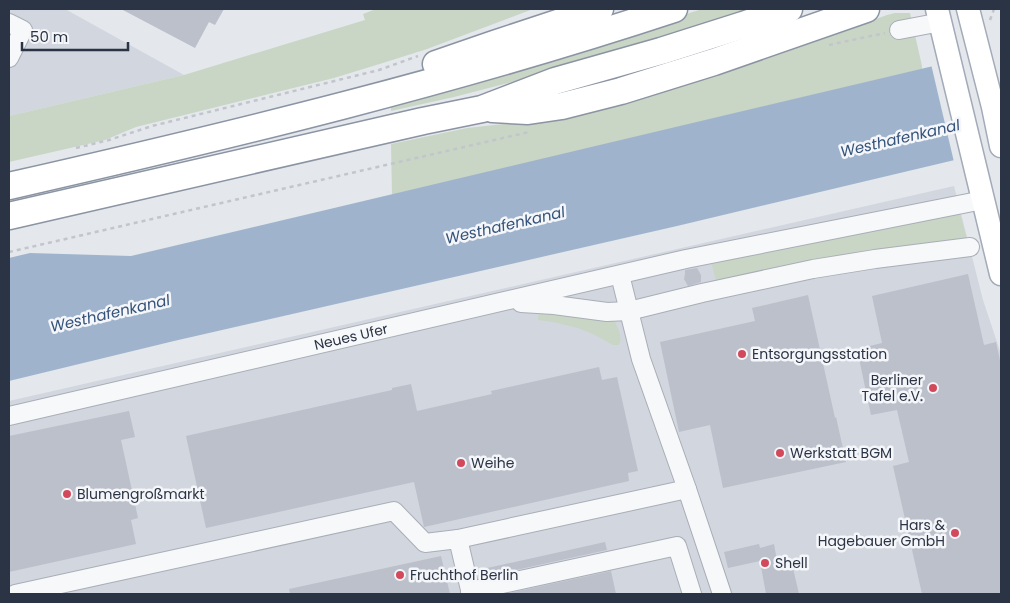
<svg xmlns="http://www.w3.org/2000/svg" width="1010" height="603" font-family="Poppins,sans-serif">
<rect width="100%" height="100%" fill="#e4e7ec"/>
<g fill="#d2d6de">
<path d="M9 9H65L184 75 9 116Z"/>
<path d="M954 186 983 300 1001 354V594H9V401Z"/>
</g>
<g fill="#c9d6c5">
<path d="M376 9H533L427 49 386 62 334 78 136 127 105 140 9 162V116L184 75 365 20 363 14Z"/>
<path d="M702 9H759L581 64 454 97 391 111V105L597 43Z"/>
<path d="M895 13H910L922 66V69L392 195 391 144 467 128 530 121 835 34 887 15Z"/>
<path d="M960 214 967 239 840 255 716 280 711 262Z"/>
<path d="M540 312 605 317 615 322C618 329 623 337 619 345H613L595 335 578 328 553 322 538 320V317Z"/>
</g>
<path fill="#9fb4cc" d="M1001 50V149L677 226 174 341 9 381V258L30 253 131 256Z"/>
<path fill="#e4e7ec" d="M1001 47V151L949 164 954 162 931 64 929 65Z"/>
<g fill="#bbc0ca">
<path d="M121 9H224L215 25 209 22 195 48Z"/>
<path d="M697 268 701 275V282L688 286 684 279 685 274V270Z"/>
<path d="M968 274 984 345 996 342 1001 365V594H922L893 466 909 462 897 410 871 415 857 349 882 343 872 296Z"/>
<path d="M808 295 835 418 836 417 846 462 723 488 710 425 679 432 660 342 755 321 752 308Z"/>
<path d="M599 367 602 380 617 377 638 471 628 473 629 481 424 527 414 482 206 528 186 436 392 390V388L411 384 417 411 492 394 491 391Z"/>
<path d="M129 411 135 437 121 440 138 518 131 520 136 544 9 572V436Z"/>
<path d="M605 542 607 550 480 578 478 570Z"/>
<path d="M759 544 760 548 774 544 778 566 792 564 799 594H766L760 561 728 568 724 552Z"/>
<path d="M441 556 450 594H290L289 589Z"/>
<path d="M611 571 616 594H505Z"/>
</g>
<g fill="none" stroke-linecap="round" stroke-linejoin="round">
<g stroke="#a9aeb7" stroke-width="20">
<g id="minor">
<path d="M9 23 23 30 9 58"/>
<path d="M899 30 941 22"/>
<path d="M620 275 641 359 687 489 722 594"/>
<path d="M521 303 554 305 607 312 629 311 702 293 813 269 875 259 970 247"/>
<path id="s1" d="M9 416 686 259 983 200"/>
<path d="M458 539 471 594"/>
<path d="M470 591 677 546 692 594"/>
<path d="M15 594 394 511 425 543 458 539 687 489"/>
</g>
</g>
<g stroke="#a3abb8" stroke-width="25">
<g id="major">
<path d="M937 9 1001 274"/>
<path d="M968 9 993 107 1001 146"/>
</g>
</g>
<g stroke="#8b94a3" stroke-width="29">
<g id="highway">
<path d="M436 64 494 44 600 9"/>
<path d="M493 109 528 111 562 106 621 91 714 62 866 9"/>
<path d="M9 186C233 135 456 81 674 9"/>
<path d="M9 216 423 121 482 109 555 81 661 51 743 25 789 9"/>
</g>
</g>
<g stroke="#c2c5cb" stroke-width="2.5" stroke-dasharray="4 4" stroke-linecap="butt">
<path d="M990 20 994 9"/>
<path d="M829 45 885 33"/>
<path d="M76 148 109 140 152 126 379 70 418 56"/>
<path d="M9 252 529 132"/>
</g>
<use href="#minor" stroke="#f7f8fa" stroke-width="18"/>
<use href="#major" stroke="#fff" stroke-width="22"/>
<use href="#highway" stroke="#fff" stroke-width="26"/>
</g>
<g fill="#d1495b" stroke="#f4f6f9" stroke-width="2">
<circle cx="742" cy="354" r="5"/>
<circle cx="933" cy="388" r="5"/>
<circle cx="780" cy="453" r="5"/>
<circle cx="461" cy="463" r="5"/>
<circle cx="67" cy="494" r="5"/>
<circle cx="955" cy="533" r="5"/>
<circle cx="765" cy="563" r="5"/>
<circle cx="400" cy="575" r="5"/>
</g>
<g text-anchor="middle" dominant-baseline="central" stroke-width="5" stroke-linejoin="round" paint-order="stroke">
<g font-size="14" fill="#2b3445" stroke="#f4f6f9">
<text stroke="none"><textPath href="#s1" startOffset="351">Neues Ufer</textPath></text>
</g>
<g font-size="14" fill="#2b3445" stroke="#f4f6f9" text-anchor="start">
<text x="752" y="354">Entsorgungsstation</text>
<text x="923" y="380" text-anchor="end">Berliner<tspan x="923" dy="16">Tafel e.V.</tspan></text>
<text x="790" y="453">Werkstatt BGM</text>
<text x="471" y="463">Weihe</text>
<text x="77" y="494">Blumengroßmarkt</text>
<text x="945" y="525" text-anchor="end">Hars &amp;<tspan x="945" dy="16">Hagebauer GmbH</tspan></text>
<text x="775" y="563">Shell</text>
<text x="410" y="575">Fruchthof Berlin</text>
</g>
<g font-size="15" font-style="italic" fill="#34527a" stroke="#f4f6f9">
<text transform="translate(900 138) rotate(-13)">Westhafenkanal</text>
<text transform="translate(505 225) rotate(-13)">Westhafenkanal</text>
<text transform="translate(110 313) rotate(-13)">Westhafenkanal</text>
</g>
</g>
<rect width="1010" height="603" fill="none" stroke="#2b3445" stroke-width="20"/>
<path d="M22 42v8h106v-8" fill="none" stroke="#2b3445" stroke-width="2.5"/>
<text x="30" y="42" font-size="15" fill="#2b3445" stroke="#f4f6f9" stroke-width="4" paint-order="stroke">50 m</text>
</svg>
